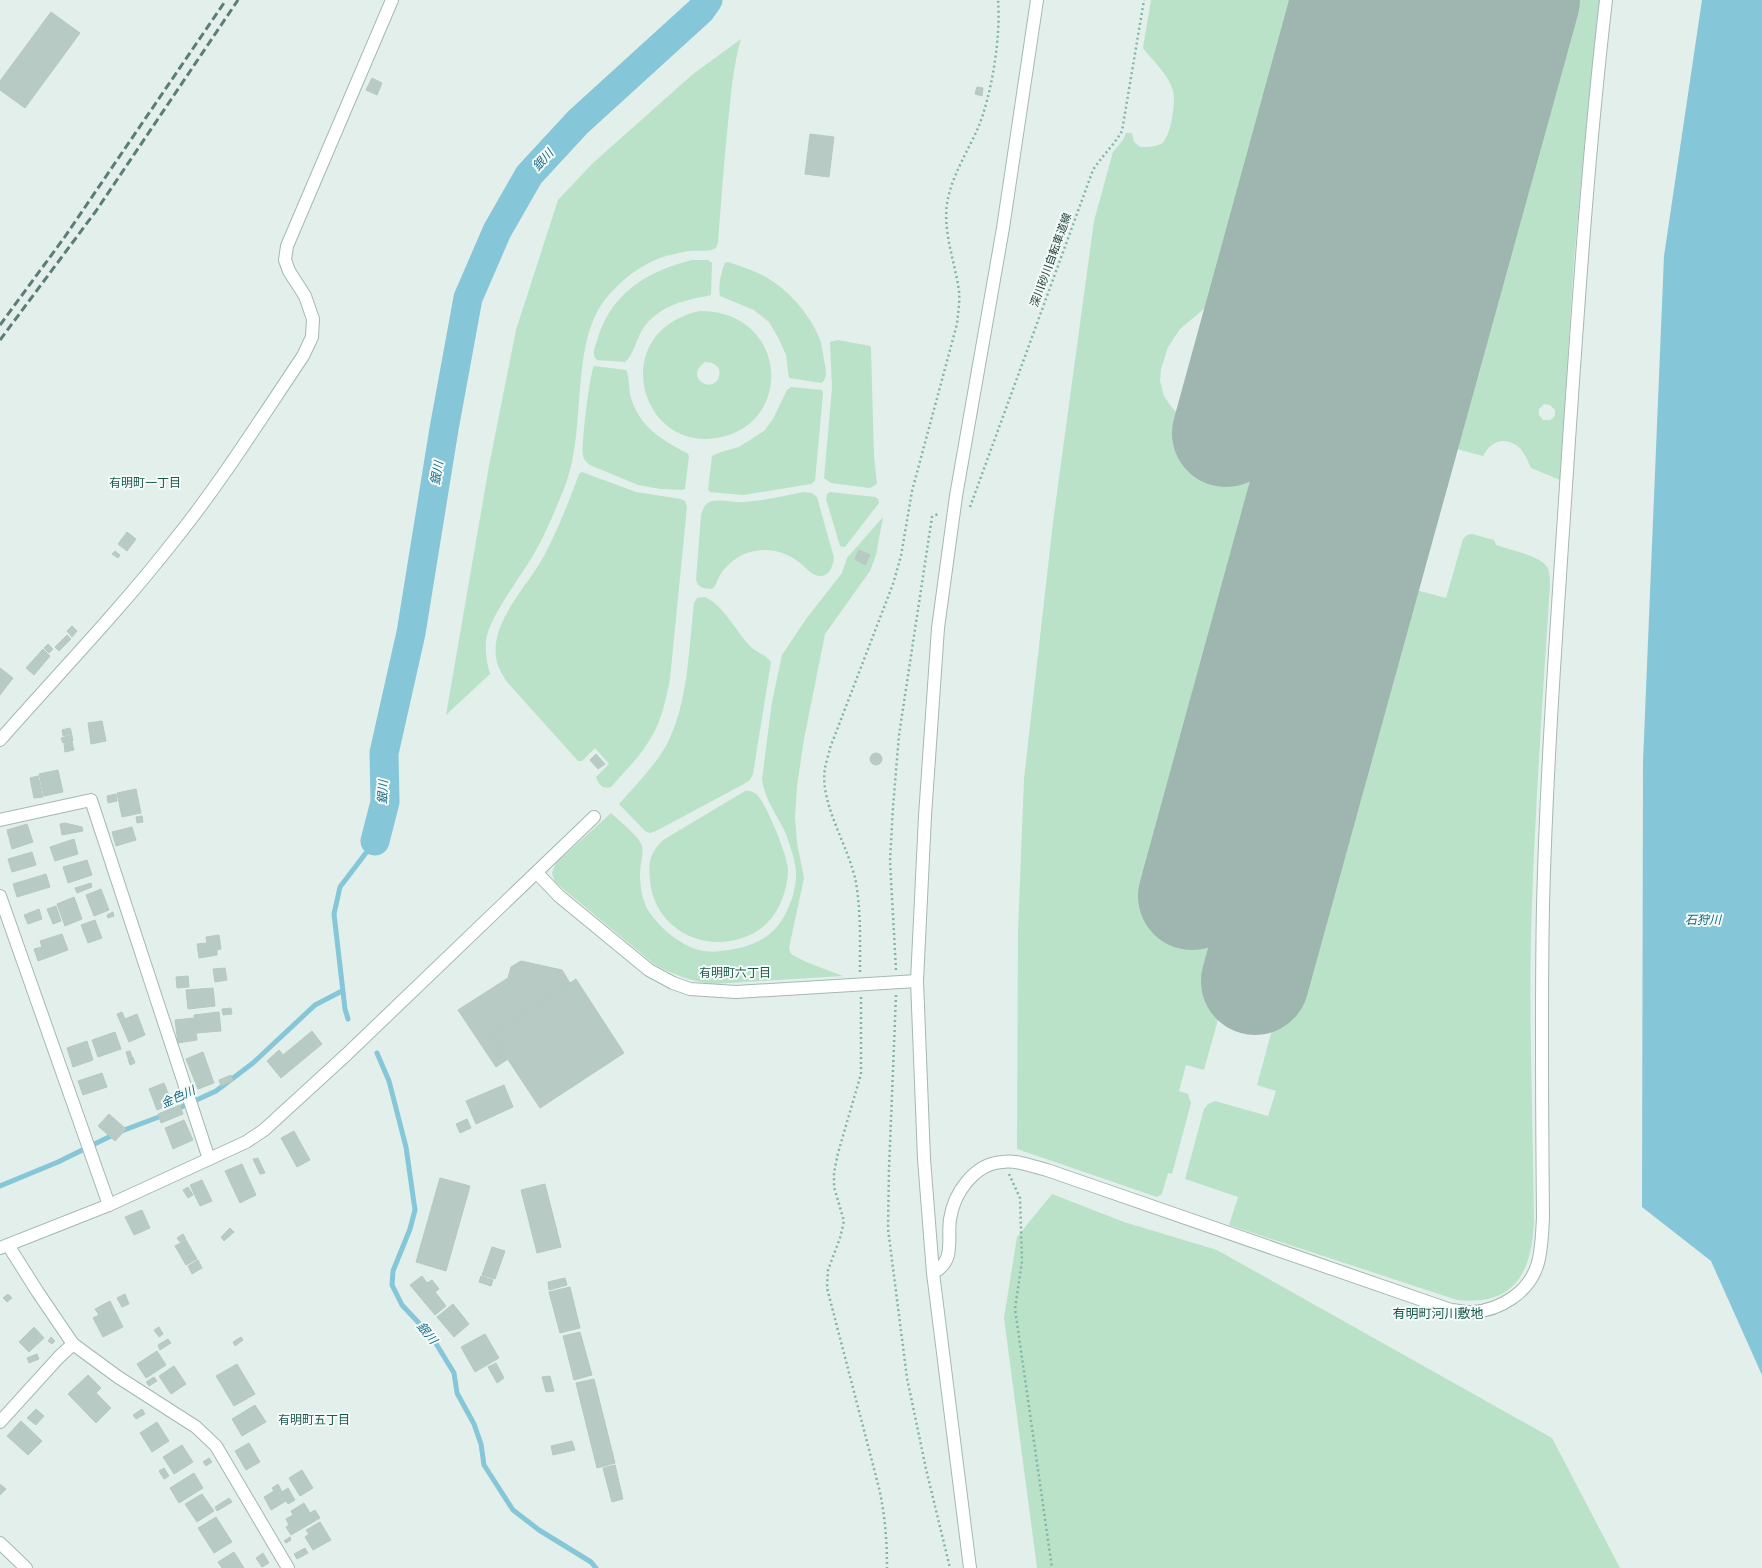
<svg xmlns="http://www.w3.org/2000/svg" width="1762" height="1568" font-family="'Varela Round','Noto Sans JP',sans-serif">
<rect width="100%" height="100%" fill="#e3efea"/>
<g fill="#bae2c8" fill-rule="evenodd">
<path d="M1151 0H1312L1239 265 1224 292 1180 329 1168 347 1161 369 1160 381 1164 396 1173 409 1188 421 1246 437 1366 0H1499L1406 337 1384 381 1333 566 1343 569 1204 1070 1186 1065 1179 1091 1188 1094 1191 1103 1172 1174 1168 1173 1162 1194 1157 1197 1017 1149 1018 930 1024 779 1053 522 1094 221 1113 152 1123 140 1126 133H1132L1134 142 1140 147C1147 147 1154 147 1161 144 1171 138 1176 102 1173 91 1169 75 1153 61 1143 48ZM1147 901 1151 903 1149 908 1154 909 1153 913 1144 910ZM1217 921 1221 923 1218 931 1209 928 1210 925 1215 926Z"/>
<path d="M1506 0H1548L1523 92 1516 91 1511 118 1516 119 1453 349 1431 391 1418 439 1396 432 1409 387 1412 339Z"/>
<path d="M1555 0H1600L1588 107 1574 259 1560 480 1531 468C1528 461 1523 449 1516 445 1501 436 1490 443 1483 456L1442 445 1456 397 1459 350 1523 120 1537 121 1541 96 1530 94ZM1544 404 1550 405 1555 410V416L1550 420H1543L1539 415V409Z"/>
<path d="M741 39C733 66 731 95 728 123 724 163 721 202 718 242 717 245 717 248 714 249 708 252 697 250 690 251 685 251 680 253 675 254 647 259 621 279 604 301 570 346 587 431 565 486 556 508 547 531 535 552 523 574 488 618 486 641 485 652 487 664 490 674L446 715 489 466 516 330 558 200 593 163 693 74Z"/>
<path d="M692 260H708L712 263 711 295C705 297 699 297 693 299 673 303 656 311 644 327 636 338 634 355 625 362L597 360C591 355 595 347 597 341 610 294 647 271 692 260Z"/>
<path d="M728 262C739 266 750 269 760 274 785 286 808 311 819 337 822 344 823 353 824 361 826 368 828 379 821 383L789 378 786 355 779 339 769 322 754 310 720 296C718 286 721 272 725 263Z"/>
<path d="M700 311C789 311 795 426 716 438 639 451 607 331 700 311ZM705 362C713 362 722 366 719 377 713 395 683 378 705 362Z"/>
<path d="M838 340 870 346 871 348 874 456 877 484 870 488 831 483 824 478 832 388 830 342Z"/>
<path d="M594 366 626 370C629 374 629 387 630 394 638 426 660 439 687 453L689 456 685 489 682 490 660 489 638 485 590 465C587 462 583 460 583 455 581 447 590 371 594 366Z"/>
<path d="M791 387 822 390 823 393 815 481 811 484 743 495 710 492 708 490 712 456 721 452 739 447 764 431 773 419 787 390Z"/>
<path d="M582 472 636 492 681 499 685 501 687 507 670 679C666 700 661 723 649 741 639 758 624 772 611 787 603 790 598 784 596 777L609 764 595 748 582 761H578L507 682C504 677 501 673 499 668 483 628 527 588 544 556 558 529 569 502 579 474Z"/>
<path d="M803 492 812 493 817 497 834 558C833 567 828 580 815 575 810 573 804 566 799 562 783 550 765 547 747 553 735 557 723 568 718 579 716 583 716 586 712 589 704 588 699 589 696 580L701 515C703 509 705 503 712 501 722 499 734 503 744 502 764 501 783 496 803 492Z"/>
<path d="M830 492 875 497 878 499 879 503 845 547 840 546 826 499 827 494Z"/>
<path d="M883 517 876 555 870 571 825 634 804 739 797 786 795 817 797 843 804 878 789 948 791 954 806 962 843 976 713 984C691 981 673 975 654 964L555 882 552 873 556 863 611 813C618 820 639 836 642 846 644 854 640 864 640 873 640 886 642 902 650 913 666 935 693 956 721 951 740 949 760 944 774 930 787 917 797 891 796 872 795 860 790 845 786 834 778 816 764 799 762 779L772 702 782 655 806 619 842 573 847 558Z"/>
<path d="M1472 534 1494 540 1496 545C1507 549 1541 556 1547 567 1550 572 1550 579 1550 585 1543 691 1536 796 1532 902 1528 1009 1533 1116 1534 1223 1531 1274 1514 1306 1457 1300L1229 1225 1238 1197 1185 1179 1204 1109 1208 1104 1215 1101 1268 1116 1276 1091 1257 1085 1394 584 1446 598 1463 539 1467 535Z"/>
<path d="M1349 571 1388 582 1271 1007 1248 1020 1233 997Z"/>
<path d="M705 597C724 606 735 630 749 645 755 652 765 654 771 662L753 774 750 780 744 784 656 831 650 833 645 831 619 804C635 786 655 766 667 744 688 704 689 648 694 603L697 598Z"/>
<path d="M745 791C749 790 755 792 758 796 767 805 789 859 788 871 787 896 775 923 752 934 708 956 655 931 650 881 648 862 650 853 663 840Z"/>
<path d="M1052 1194 1124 1222 1217 1250 1552 1438 1620 1568H1037L1004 1318 1017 1237Z"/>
</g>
<path fill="#86c6d9" d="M1702 0H1762V1375L1711 1261 1642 1207 1643 762 1664 256Z"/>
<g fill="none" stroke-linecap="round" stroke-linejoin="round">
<g stroke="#86c6d9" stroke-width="5">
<path d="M348 1019 345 1009 334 914 340 887 375 841"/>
<path d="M377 1053 389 1081 406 1147 415 1210 410 1229 393 1271 392 1285 402 1305 432 1337 454 1373 457 1393 474 1424 481 1444 484 1465 513 1510 539 1530 591 1562 596 1568"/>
<path d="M175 1110 216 1091 253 1063 315 1005 342 991"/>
<path d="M0 1186 58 1162 119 1132 164 1115"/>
</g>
<path stroke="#86c6d9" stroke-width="29" d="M375 841 385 802 384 753 411 633 444 429 468 298 497 231 529 175 578 122 701 10 708 0"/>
<g stroke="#9fb6b0" stroke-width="108">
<path d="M1226 433 1345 0"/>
<path d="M1192 896 1438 0"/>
<path d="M1255 981 1526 0"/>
</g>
</g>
<g fill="#b8cac4" stroke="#b5c9c2">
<path d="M51 12 80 33 25 108 0 90V81Z"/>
<path d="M372 78 382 83 377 95 366 90Z"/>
<path d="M977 87 983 88 982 96 975 94Z"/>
<path d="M810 134 834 137 829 177 805 174Z"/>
<path d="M127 532 136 539 127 551 118 544Z"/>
<path d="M859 550 870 555 865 565 855 559Z"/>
<path d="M115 551 120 555 118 558 112 554Z"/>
<path d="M72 626 77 631 72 637 67 631Z"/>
<path d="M67 635 71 639 59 651 55 647Z"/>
<path d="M48 644 53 649 49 653 44 648Z"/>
<path d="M43 649 50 656 34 675 26 668Z"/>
<path d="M0 668 13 678 0 695Z"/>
<path d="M102 721 106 741 91 744 88 723Z"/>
<path d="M70 728 72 734 63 736 62 730Z"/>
<path d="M72 735 73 741 63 743 61 738Z"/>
<path d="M72 742 74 750 65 752 64 744Z"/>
<circle cx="876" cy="759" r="6"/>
<path d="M596 754 605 764 598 769 590 760Z"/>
<path d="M58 770 63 792 44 796 39 774Z"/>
<path d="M38 776 43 797 34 798 30 778Z"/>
<path d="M136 789 141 813 122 817 117 793Z"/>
<path d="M116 794 117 801 108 803 107 796Z"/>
<path d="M142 816 143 822 137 823 136 817Z"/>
<path d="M65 823 82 827 83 831 62 835 60 824Z"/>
<path d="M27 824 33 842 12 849 7 830Z"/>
<path d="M132 827 136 840 116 846 112 832Z"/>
<path d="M74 839 78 854 55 861 50 847Z"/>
<path d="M32 852 36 865 12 872 8 859Z"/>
<path d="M87 860 92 875 68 883 63 867Z"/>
<path d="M46 874 50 887 17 897 13 884Z"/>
<path d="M91 883 92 887 77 893 75 888Z"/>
<path d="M101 889 109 910 94 916 86 895Z"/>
<path d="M74 897 82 919 65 926 57 904Z"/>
<path d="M56 906 61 921 53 924 47 909Z"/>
<path d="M39 909 42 919 28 924 24 915Z"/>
<path d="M113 912 114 916 108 918 107 915Z"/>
<path d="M95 920 102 938 88 943 81 925Z"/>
<path d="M62 934 68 950 38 961 34 949 42 947 40 941Z"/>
<path d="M219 935 221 949 217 950V955L199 958 197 944 207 943 206 937Z"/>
<path d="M521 961 562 970 570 983 491 1034 508 1059 496 1067 458 1010 508 978 511 967Z"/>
<path d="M225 968 227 980 215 982 213 969Z"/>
<path d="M188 976 189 987 177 988 176 977Z"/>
<path d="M576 979 624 1053 540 1108 491 1034Z"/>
<path d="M213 988 215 1006 188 1009 186 990Z"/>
<path d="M231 1008 232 1014 223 1015 222 1009Z"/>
<path d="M122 1012 125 1019 137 1014 145 1035 129 1042 117 1014Z"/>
<path d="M219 1012 221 1031 196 1033 197 1040 178 1043 175 1020 194 1018V1015Z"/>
<path d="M312 1031 322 1044 281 1078 267 1061 279 1050 283 1055Z"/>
<path d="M115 1032 121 1049 98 1057 92 1040Z"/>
<path d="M87 1041 93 1060 73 1067 67 1048Z"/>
<path d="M130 1051 132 1057 128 1058 126 1052Z"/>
<path d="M203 1052 214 1083 198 1089 186 1059Z"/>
<path d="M133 1057 135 1063 130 1065 128 1059Z"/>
<path d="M102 1073 107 1087 83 1095 78 1081Z"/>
<path d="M231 1075 233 1081 221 1086 219 1080Z"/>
<path d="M164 1083 172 1103 157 1110 149 1089Z"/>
<path d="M504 1085 513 1107 476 1124 466 1101Z"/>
<path d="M180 1105 183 1114 161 1123 158 1114Z"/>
<path d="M109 1114 126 1129 115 1141 98 1126Z"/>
<path d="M467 1119 471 1128 460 1133 456 1124Z"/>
<path d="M184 1120 193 1140 173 1149 165 1128Z"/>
<path d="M294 1131 310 1160 297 1167 281 1138Z"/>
<path d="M258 1158 265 1173 260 1174 253 1159Z"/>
<path d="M242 1164 256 1195 240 1203 225 1171Z"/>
<path d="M440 1178 470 1186 446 1271 416 1262Z"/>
<path d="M202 1180 212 1201 200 1206 190 1185Z"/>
<path d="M545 1184 561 1247 537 1253 521 1190Z"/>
<path d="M188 1187 193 1195 188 1198 183 1190Z"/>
<path d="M142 1210 150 1228 134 1235 125 1217Z"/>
<path d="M230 1228 234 1232 224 1241 221 1237Z"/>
<path d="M183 1234 186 1239 180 1242 177 1238Z"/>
<path d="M186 1240 197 1259 186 1265 175 1246Z"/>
<path d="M492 1247 505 1251 495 1279 482 1275Z"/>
<path d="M198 1260 202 1268 192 1274 188 1266Z"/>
<path d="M422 1276 427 1283 432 1280 439 1289 435 1292 446 1306 435 1315 410 1285Z"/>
<path d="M481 1276 493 1280 491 1286 479 1282Z"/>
<path d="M565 1278 567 1285 549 1290 548 1282Z"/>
<path d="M570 1287 580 1328 560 1333 549 1292Z"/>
<path d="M8 1294 12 1298 7 1302 3 1298Z"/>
<path d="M125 1294 129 1304 122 1307 117 1298Z"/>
<path d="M110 1301 123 1327 103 1337 93 1318 99 1315 95 1309Z"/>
<path d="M453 1304 469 1324 454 1337 437 1317Z"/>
<path d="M34 1327 44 1338 29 1352 19 1342Z"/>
<path d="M159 1327 163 1334 159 1337 154 1330Z"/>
<path d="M580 1332 592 1375 574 1380 563 1336Z"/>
<path d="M485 1334 499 1358 475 1372 461 1347Z"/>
<path d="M51 1337 55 1341 52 1344 48 1341Z"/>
<path d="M241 1337 243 1340 235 1346 233 1342Z"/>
<path d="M168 1339 171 1343 160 1350 158 1345Z"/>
<path d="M157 1351 166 1365 146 1378 137 1364Z"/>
<path d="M37 1354 39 1359 29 1363 27 1358Z"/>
<path d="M496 1363 504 1378 497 1383 488 1367Z"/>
<path d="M237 1364 255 1394 234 1406 216 1376Z"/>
<path d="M174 1366 186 1384 171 1394 159 1376Z"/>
<path d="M88 1375 101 1388 96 1393 111 1408 96 1423 68 1394Z"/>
<path d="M550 1376 554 1391 546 1392 542 1377Z"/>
<path d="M154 1377 157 1381 149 1386 146 1382Z"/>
<path d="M594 1379 615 1463 597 1468 576 1383Z"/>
<path d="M255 1405 266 1422 242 1436 232 1419Z"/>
<path d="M36 1409 44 1416 36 1425 27 1418Z"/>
<path d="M142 1409 145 1414 136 1419 133 1415Z"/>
<path d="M21 1421 42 1441 28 1455 7 1436Z"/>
<path d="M157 1422 169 1441 152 1452 140 1433Z"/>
<path d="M572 1441 575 1450 553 1455 551 1446Z"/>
<path d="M249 1443 260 1462 246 1470 235 1451Z"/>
<path d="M182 1445 193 1462 174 1474 163 1457Z"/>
<path d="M209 1458 212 1462 206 1466 203 1462Z"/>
<path d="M615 1465 623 1499 612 1502 603 1468Z"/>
<path d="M164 1468 169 1476 164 1479 159 1471Z"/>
<path d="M302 1470 313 1488 300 1496 289 1478Z"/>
<path d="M194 1473 203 1488 179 1503 170 1488Z"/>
<path d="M0 1484 6 1489 0 1495Z"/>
<path d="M278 1484 282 1492 288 1488 295 1500 288 1504 286 1501 271 1510 264 1497 274 1491 272 1488Z"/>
<path d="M202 1494 214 1511 197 1522 185 1504Z"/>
<path d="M229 1498 232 1502 217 1511 215 1507Z"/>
<path d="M304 1503 310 1513 315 1510 320 1518 291 1535 286 1527 289 1525 286 1519 293 1515 291 1511Z"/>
<path d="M216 1517 232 1542 214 1553 198 1528Z"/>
<path d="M320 1522 331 1540 313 1550 305 1537 309 1534 306 1530Z"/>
<path d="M290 1537 291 1540 286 1543 284 1541Z"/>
<path d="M305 1548 308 1553 297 1559 294 1554Z"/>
<path d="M234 1552 244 1568H222L218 1562Z"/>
<path d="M263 1553 269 1563 262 1567 256 1558Z"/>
</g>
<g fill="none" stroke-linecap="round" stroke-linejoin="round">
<g stroke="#a5b8b2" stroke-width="14">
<g id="minor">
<path d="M0 740C58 674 119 611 173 542 220 484 262 417 303 356L312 337 313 319 305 296 289 271 285 260 287 246 392 0"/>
<path d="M0 820 91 800 209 1159"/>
<path d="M537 873 559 896 649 970 673 983 690 989 736 992 917 981"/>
<path d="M0 896 109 1205"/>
<path d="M8 1245 37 1291 73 1344 118 1377 196 1427 216 1446 288 1568"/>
<path d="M0 1248 109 1205 246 1142 264 1130 347 1054 594 817"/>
<path d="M933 1273C956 1260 947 1241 950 1219 954 1193 974 1164 1002 1162 1017 1160 1032 1166 1047 1170L1451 1310C1458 1310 1466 1313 1473 1312 1500 1310 1528 1293 1537 1266 1542 1251 1542 1234 1543 1217 1542 1113 1541 1009 1543 905 1547 750 1559 595 1569 440 1579 293 1589 146 1606 0"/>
<path d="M0 1422 59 1357 73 1344"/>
<path d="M0 1543 26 1568"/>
<path d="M970 1568 933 1273 924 1159 917 981 925 816 938 628 956 496 1003 228 1037 0"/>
</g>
</g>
<g stroke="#80b5a8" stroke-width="2.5" stroke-dasharray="2 3" stroke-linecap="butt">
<path d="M970 507 1093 170C1102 156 1114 145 1122 131L1144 0"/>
<path d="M896 970 890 861 893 807 899 735 932 517 935 515 940 514"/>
<path d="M860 972C860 942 861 912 856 883 850 848 819 804 825 768 826 762 829 754 830 748L893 584 901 556 912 491 957 324C958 313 960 302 959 291 955 262 943 233 947 204 951 177 967 153 978 128 992 94 1001 36 998 0"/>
<path d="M896 995 889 1169 888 1229 907 1378 926 1469 950 1568"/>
<path d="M861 997V1074L838 1153 834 1173V1187L844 1221 840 1238 828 1270 827 1288 879 1488C885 1515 887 1540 887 1568"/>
<path d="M1009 1174 1020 1198 1022 1261 1015 1309 1052 1568"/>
</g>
<use href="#minor" stroke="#fff" stroke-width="12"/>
<g stroke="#5b7d77" stroke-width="3" stroke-dasharray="8 4" stroke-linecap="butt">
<path d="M0 325 64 238 226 0"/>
<path d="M0 340 96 211 238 0"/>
</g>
</g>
<g text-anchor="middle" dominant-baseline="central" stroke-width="4" stroke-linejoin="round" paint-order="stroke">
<g font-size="11" fill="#21423c" stroke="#f4faf8">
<text transform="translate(1051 260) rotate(-70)">深川砂川自転車道線</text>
</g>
<g font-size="12" font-style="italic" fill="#146a85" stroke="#f4faf8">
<text transform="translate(543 160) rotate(-48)">銀川</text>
<text transform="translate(437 473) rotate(-81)">銀川</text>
<text transform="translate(383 792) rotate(-88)">銀川</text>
<text x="1703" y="920">石狩川</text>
<text transform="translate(178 1097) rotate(-24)">金色川</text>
<text transform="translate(427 1333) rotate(51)">銀川</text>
</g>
<g font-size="12" fill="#1a574c" stroke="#f4faf8">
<text x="145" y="483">有明町一丁目</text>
<text x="735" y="973">有明町六丁目</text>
<text x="314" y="1420">有明町五丁目</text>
</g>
<g font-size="13" fill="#1a574c" stroke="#f4faf8">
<text x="1438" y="1314">有明町河川敷地</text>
</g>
</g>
</svg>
